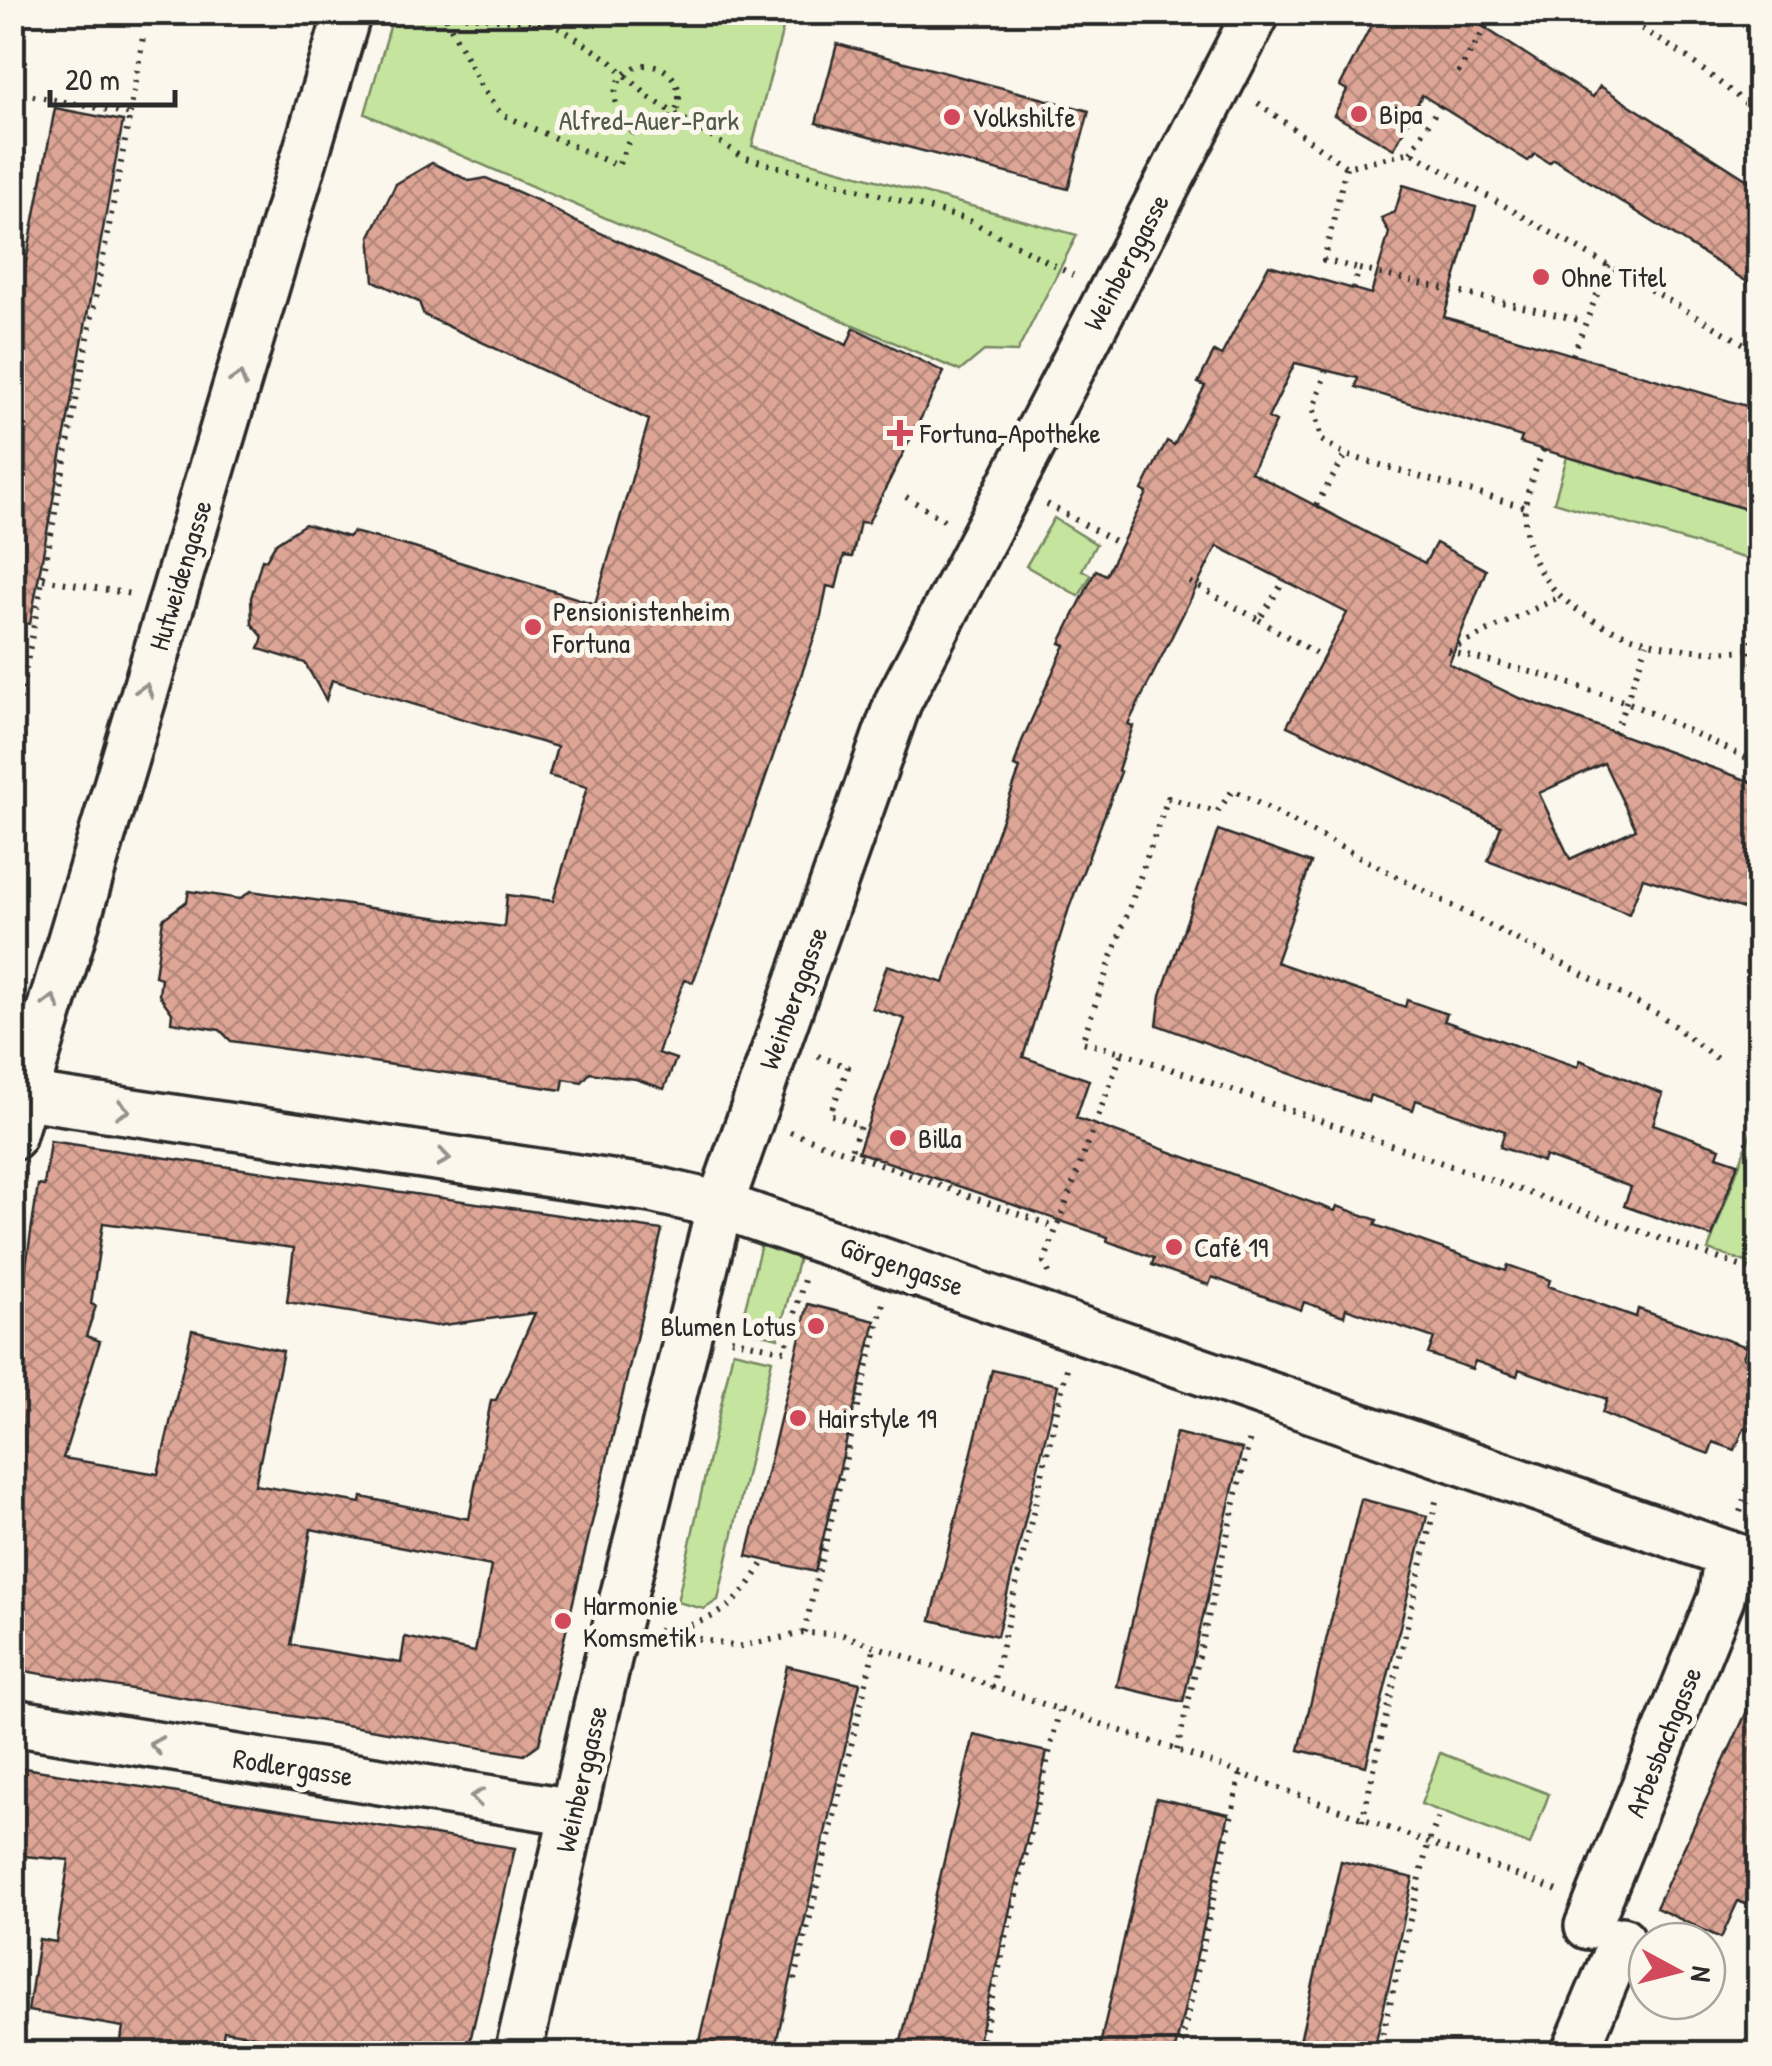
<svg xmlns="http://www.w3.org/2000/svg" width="1772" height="2066" font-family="'Patrick Hand',sans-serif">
<defs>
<pattern id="building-cross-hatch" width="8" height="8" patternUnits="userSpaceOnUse" patternTransform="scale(2.5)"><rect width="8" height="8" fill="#dda595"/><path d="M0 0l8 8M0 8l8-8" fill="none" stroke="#b3877a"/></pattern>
</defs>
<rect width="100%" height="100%" fill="#fbf7ec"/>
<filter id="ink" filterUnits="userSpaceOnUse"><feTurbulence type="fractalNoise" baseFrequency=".01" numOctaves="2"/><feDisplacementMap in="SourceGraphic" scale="20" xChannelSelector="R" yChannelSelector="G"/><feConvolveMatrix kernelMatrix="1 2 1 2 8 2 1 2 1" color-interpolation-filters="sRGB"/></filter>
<g filter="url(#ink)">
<g fill="#c5e59e" stroke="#788864" stroke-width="2.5">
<path d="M394 13H787L752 146 1077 235 1017 352 984 351 960 371 365 114Z"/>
<path d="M1567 457 1759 513 1750 560 1554 502Z"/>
<path d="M1054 518 1096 544 1082 570 1091 575 1079 596 1026 566Z"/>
<path d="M1759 1111V1266L1708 1250Z"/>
<path d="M764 1232 803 1242 778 1338 740 1328Z"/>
<path d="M733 1351 772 1360 718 1600 704 1609 677 1602Z"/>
<path d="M1440 1753 1549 1794 1530 1845 1421 1804Z"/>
</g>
<g fill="url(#building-cross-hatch)" stroke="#2b2b2b" stroke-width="2.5" fill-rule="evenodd">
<path d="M1378 12H1460L1593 97 1600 86 1760 188V290L1554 159 1549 163 1535 154 1528 161 1422 95 1394 149 1334 115 1347 90 1340 86Z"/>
<path d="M837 44 1089 111 1068 189 816 123Z"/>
<path d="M55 108 123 121 30 624 12 622V337Z"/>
<path d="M432 163 470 181 486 178 539 201 574 221 847 345 854 328 944 372 868 523 860 522 852 557 844 556 836 588 827 586 820 621 714 926 693 982 684 980 658 1053 676 1059 664 1089 636 1079 590 1073 582 1082 564 1079 562 1090 231 1041 220 1030 171 1022 172 1013 159 995 161 978 155 976 163 919 187 901 189 891 240 899 251 891 504 927 507 895 553 901 587 787 549 776 557 747 332 680 326 700 305 663 259 649 263 637 252 624 251 598 262 559 266 560 276 543 305 524 348 537 353 532 411 547 595 604 649 420 424 315 419 302 374 281 370 236 396 184Z"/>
<path d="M1403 185 1476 207 1444 317 1760 410V513L1520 443 1522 437 1356 387 1358 378 1295 363 1268 418 1276 422 1251 472 1425 563 1436 543 1486 570 1449 664 1517 697 1760 785V914L1643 878 1629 914 1488 861 1501 826 1287 726 1347 613 1217 546 1128 724 1133 726 1118 770 1121 772 1069 908 1023 1057 1089 1080 1076 1118 1335 1211 1337 1206 1377 1220 1375 1225 1506 1271 1508 1265 1550 1280 1548 1286 1636 1317 1638 1309 1747 1347 1743 1357 1760 1363V1401L1749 1430 1744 1428 1735 1450 1713 1442 1709 1454 1643 1430 1602 1413 1607 1399 1519 1369 1517 1376 1475 1361 1472 1369 1428 1354 1434 1338 1346 1308 1344 1316 1304 1302 1301 1310 1212 1277 1209 1285 1152 1265 1154 1258 1107 1241 1108 1237 858 1152 905 1019 872 1008 887 965 944 983 1020 768 1014 766 1022 741 1065 645 1060 643 1096 570 1106 575 1147 493 1142 490 1157 460 1167 441 1174 445 1205 386 1198 383 1214 352 1221 356 1269 265 1371 294 1389 233 1381 218 1395 212ZM1604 763 1636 829 1570 859 1539 793Z"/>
<path d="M1218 830 1311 863 1276 962 1405 1007 1407 1000 1447 1014 1444 1021 1578 1067 1580 1060 1663 1094 1653 1124 1720 1148 1717 1156 1738 1163 1712 1237 1624 1206 1631 1187 1545 1156 1543 1162 1500 1147 1505 1131 1416 1100 1413 1110 1370 1095 1368 1102 1157 1025 1161 995Z"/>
<path d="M50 1141 662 1230 539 1744 524 1755 12 1669V1292L22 1293 38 1185 44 1186ZM103 1223 294 1248 287 1302 436 1326 535 1313 496 1400H491L469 1519 362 1497 361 1503 255 1485 283 1351 192 1330 158 1474 63 1458 100 1341 86 1336 96 1306 91 1304ZM311 1529 491 1566 475 1652 405 1637 401 1663 291 1645Z"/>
<path d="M808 1304 875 1321 815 1572 747 1556Z"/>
<path d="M992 1370 1058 1385 997 1636 931 1620Z"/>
<path d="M1176 1433 1242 1449 1183 1702 1117 1686Z"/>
<path d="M1361 1499 1427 1516 1366 1766 1299 1750Z"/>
<path d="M787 1666 860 1683 829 1816 775 2047 764 2044 763 2054H697Z"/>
<path d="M1760 1683V1910L1738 1901 1721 1938 1656 1908Z"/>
<path d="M974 1735 1047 1752 1020 1868 975 2054H898Z"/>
<path d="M12 1766 515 1848 467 2054H300L301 2043 224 2031 220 2054H119L123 2027 28 2011 39 1939 56 1942 69 1860 12 1855Z"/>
<path d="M1156 1798 1229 1814 1206 1916 1174 2054H1098Z"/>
<path d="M1341 1861 1413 1878 1391 1976 1373 2054H1297Z"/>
</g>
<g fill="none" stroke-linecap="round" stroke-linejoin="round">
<g stroke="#2b2b2b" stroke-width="52">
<g id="minor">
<path d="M12 1094 651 1189 720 1205 1760 1565"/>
<path d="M12 1137 348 12"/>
<path d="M12 1722 573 1812"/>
<path d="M1588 1926 1721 1598 1728 1554"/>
<path d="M518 2054 608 1659 720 1205 898 702 1257 12"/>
<path d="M1574 2054 1622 1940"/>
</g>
</g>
<g stroke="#2b2b2b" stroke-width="6" stroke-dasharray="2.5 8" stroke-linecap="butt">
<path d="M423 12 554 24 608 59 649 97 743 157 966 219 1073 275"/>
<path d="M1615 12 1684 55 1760 114"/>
<path d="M446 18 483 90 501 114 618 166 634 129"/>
<circle cx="647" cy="97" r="32"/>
<path d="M1458 73 1495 12"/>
<path d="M12 92 130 114 12 742"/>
<path d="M1258 103 1346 167 1411 152 1760 353"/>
<path d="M130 114 143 37"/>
<path d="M1411 152 1440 105"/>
<path d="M1346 167 1324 260 1359 269"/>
<path d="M1353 289 1359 269 1583 321"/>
<path d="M1573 355 1609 264"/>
<path d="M1326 370 1314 410 1321 440 1346 455 1524 507"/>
<path d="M1543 450C1537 468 1526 490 1525 509 1519 622 1671 664 1760 648"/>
<path d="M906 497 947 522"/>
<path d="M1047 504 1121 545"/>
<path d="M1316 505 1346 455"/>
<path d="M43 579 131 594"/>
<path d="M1190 582 1259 620 1284 581"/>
<path d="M1760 599 1751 650 1760 690"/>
<path d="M1259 620 1324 658"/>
<path d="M1449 650 1559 597"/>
<path d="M1448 651 1547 676 1629 703 1760 764"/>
<path d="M1615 733 1647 643"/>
<path d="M1122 1052 1760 1273"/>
<path d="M818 1056 848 1067 830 1114 860 1126 850 1153"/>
<path d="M790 1132 1055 1227"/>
<path d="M1049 1273 1044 1262 1122 1052 1082 1042 1168 798 1217 812 1233 790 1660 1015 1721 1062"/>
<path d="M731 1339 785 1351 805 1276"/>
<path d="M1740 1512 1760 1451"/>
<path d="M657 1630 737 1647 804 1633 840 1634 1177 1750 1557 1890"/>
<path d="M670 1631C723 1616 736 1608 765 1560"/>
<path d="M804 1633 883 1303"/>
<path d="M992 1688 1067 1368"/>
<path d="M1177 1750 1251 1434"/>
<path d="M1362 1821 1437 1497"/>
<path d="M795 1980 875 1645"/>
<path d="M980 2050 1059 1711"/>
<path d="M1179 2054 1241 1773"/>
<path d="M1378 2054 1428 1844 1441 1811"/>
</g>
<use href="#minor" stroke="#fbf7ec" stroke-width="45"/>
</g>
<defs><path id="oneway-chevron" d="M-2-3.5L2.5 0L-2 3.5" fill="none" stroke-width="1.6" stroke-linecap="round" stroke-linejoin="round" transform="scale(2.5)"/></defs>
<g stroke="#93918c">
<use href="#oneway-chevron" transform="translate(239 379) rotate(-73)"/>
<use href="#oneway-chevron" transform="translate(145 690) rotate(-73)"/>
<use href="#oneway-chevron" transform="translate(52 1002) rotate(-75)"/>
<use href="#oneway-chevron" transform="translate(123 1110) rotate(9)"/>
<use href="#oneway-chevron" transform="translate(444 1158) rotate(9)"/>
<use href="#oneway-chevron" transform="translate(156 1745) rotate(-171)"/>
<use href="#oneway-chevron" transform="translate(477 1797) rotate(-171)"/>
</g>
</g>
<g fill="#d1495b" stroke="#fbf7ec" stroke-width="4">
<circle cx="1359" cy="114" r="10"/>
<circle cx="952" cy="117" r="10"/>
<circle cx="1541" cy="277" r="10"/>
<path d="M895 418h10v10h10v10h-10v10h-10v-10h-10v-10h10z"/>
<circle cx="533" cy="627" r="10"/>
<circle cx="898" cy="1138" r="10"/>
<circle cx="1174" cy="1247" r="10"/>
<circle cx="816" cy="1326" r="10"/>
<circle cx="798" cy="1418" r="10"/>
<circle cx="563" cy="1621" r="10"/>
</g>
<g text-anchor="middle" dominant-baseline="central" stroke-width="10" stroke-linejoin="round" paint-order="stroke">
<g font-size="28" fill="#2b2b2b" stroke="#fbf7ec" text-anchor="start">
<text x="1379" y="114">Bipa</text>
<text x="972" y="117">Volkshilfe</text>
<text x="1561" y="277">Ohne Titel</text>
<text x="920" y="433">Fortuna-Apotheke</text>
<text x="553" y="611">Pensionistenheim<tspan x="553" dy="32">Fortuna</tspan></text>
<text x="918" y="1138">Billa</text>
<text x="1194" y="1247">Café 19</text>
<text x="796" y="1326" text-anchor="end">Blumen Lotus</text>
<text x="818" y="1418">Hairstyle 19</text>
<text x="583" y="1605">Harmonie<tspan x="583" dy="32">Komsmetik</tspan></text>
</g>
<g font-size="28" fill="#525a48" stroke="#fbf7ec">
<text x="649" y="120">Alfred-Auer-Park</text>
</g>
<g font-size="28" fill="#2b2b2b" stroke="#fbf7ec">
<text transform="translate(1126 262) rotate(-62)">Weinberggasse</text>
<text transform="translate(180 575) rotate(-73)">Hutweidengasse</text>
<text transform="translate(793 998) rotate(-70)">Weinberggasse</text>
<text transform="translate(902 1266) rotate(19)">Görgengasse</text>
<text transform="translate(1663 1742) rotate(-68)">Arbesbachgasse</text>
<text transform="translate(293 1767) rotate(9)">Rodlergasse</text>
<text transform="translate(581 1779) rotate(-77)">Weinberggasse</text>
</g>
</g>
<rect width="1772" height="2066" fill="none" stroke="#fbf7ec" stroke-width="50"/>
<rect x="25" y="25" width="1722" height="2016" fill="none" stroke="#2b2b2b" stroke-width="4" filter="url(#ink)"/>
<g transform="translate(1677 1971) rotate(97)"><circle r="48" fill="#fbf7ec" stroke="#a8a59f" stroke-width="2.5"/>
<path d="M0-8L18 38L0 25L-18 38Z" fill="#d1495b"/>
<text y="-15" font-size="28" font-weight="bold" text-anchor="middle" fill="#2b2b2b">N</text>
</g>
<path d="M50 90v15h125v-15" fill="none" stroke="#2b2b2b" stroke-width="5"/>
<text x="65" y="90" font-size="30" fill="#2b2b2b" stroke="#fbf7ec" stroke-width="8" paint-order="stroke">20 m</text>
</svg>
